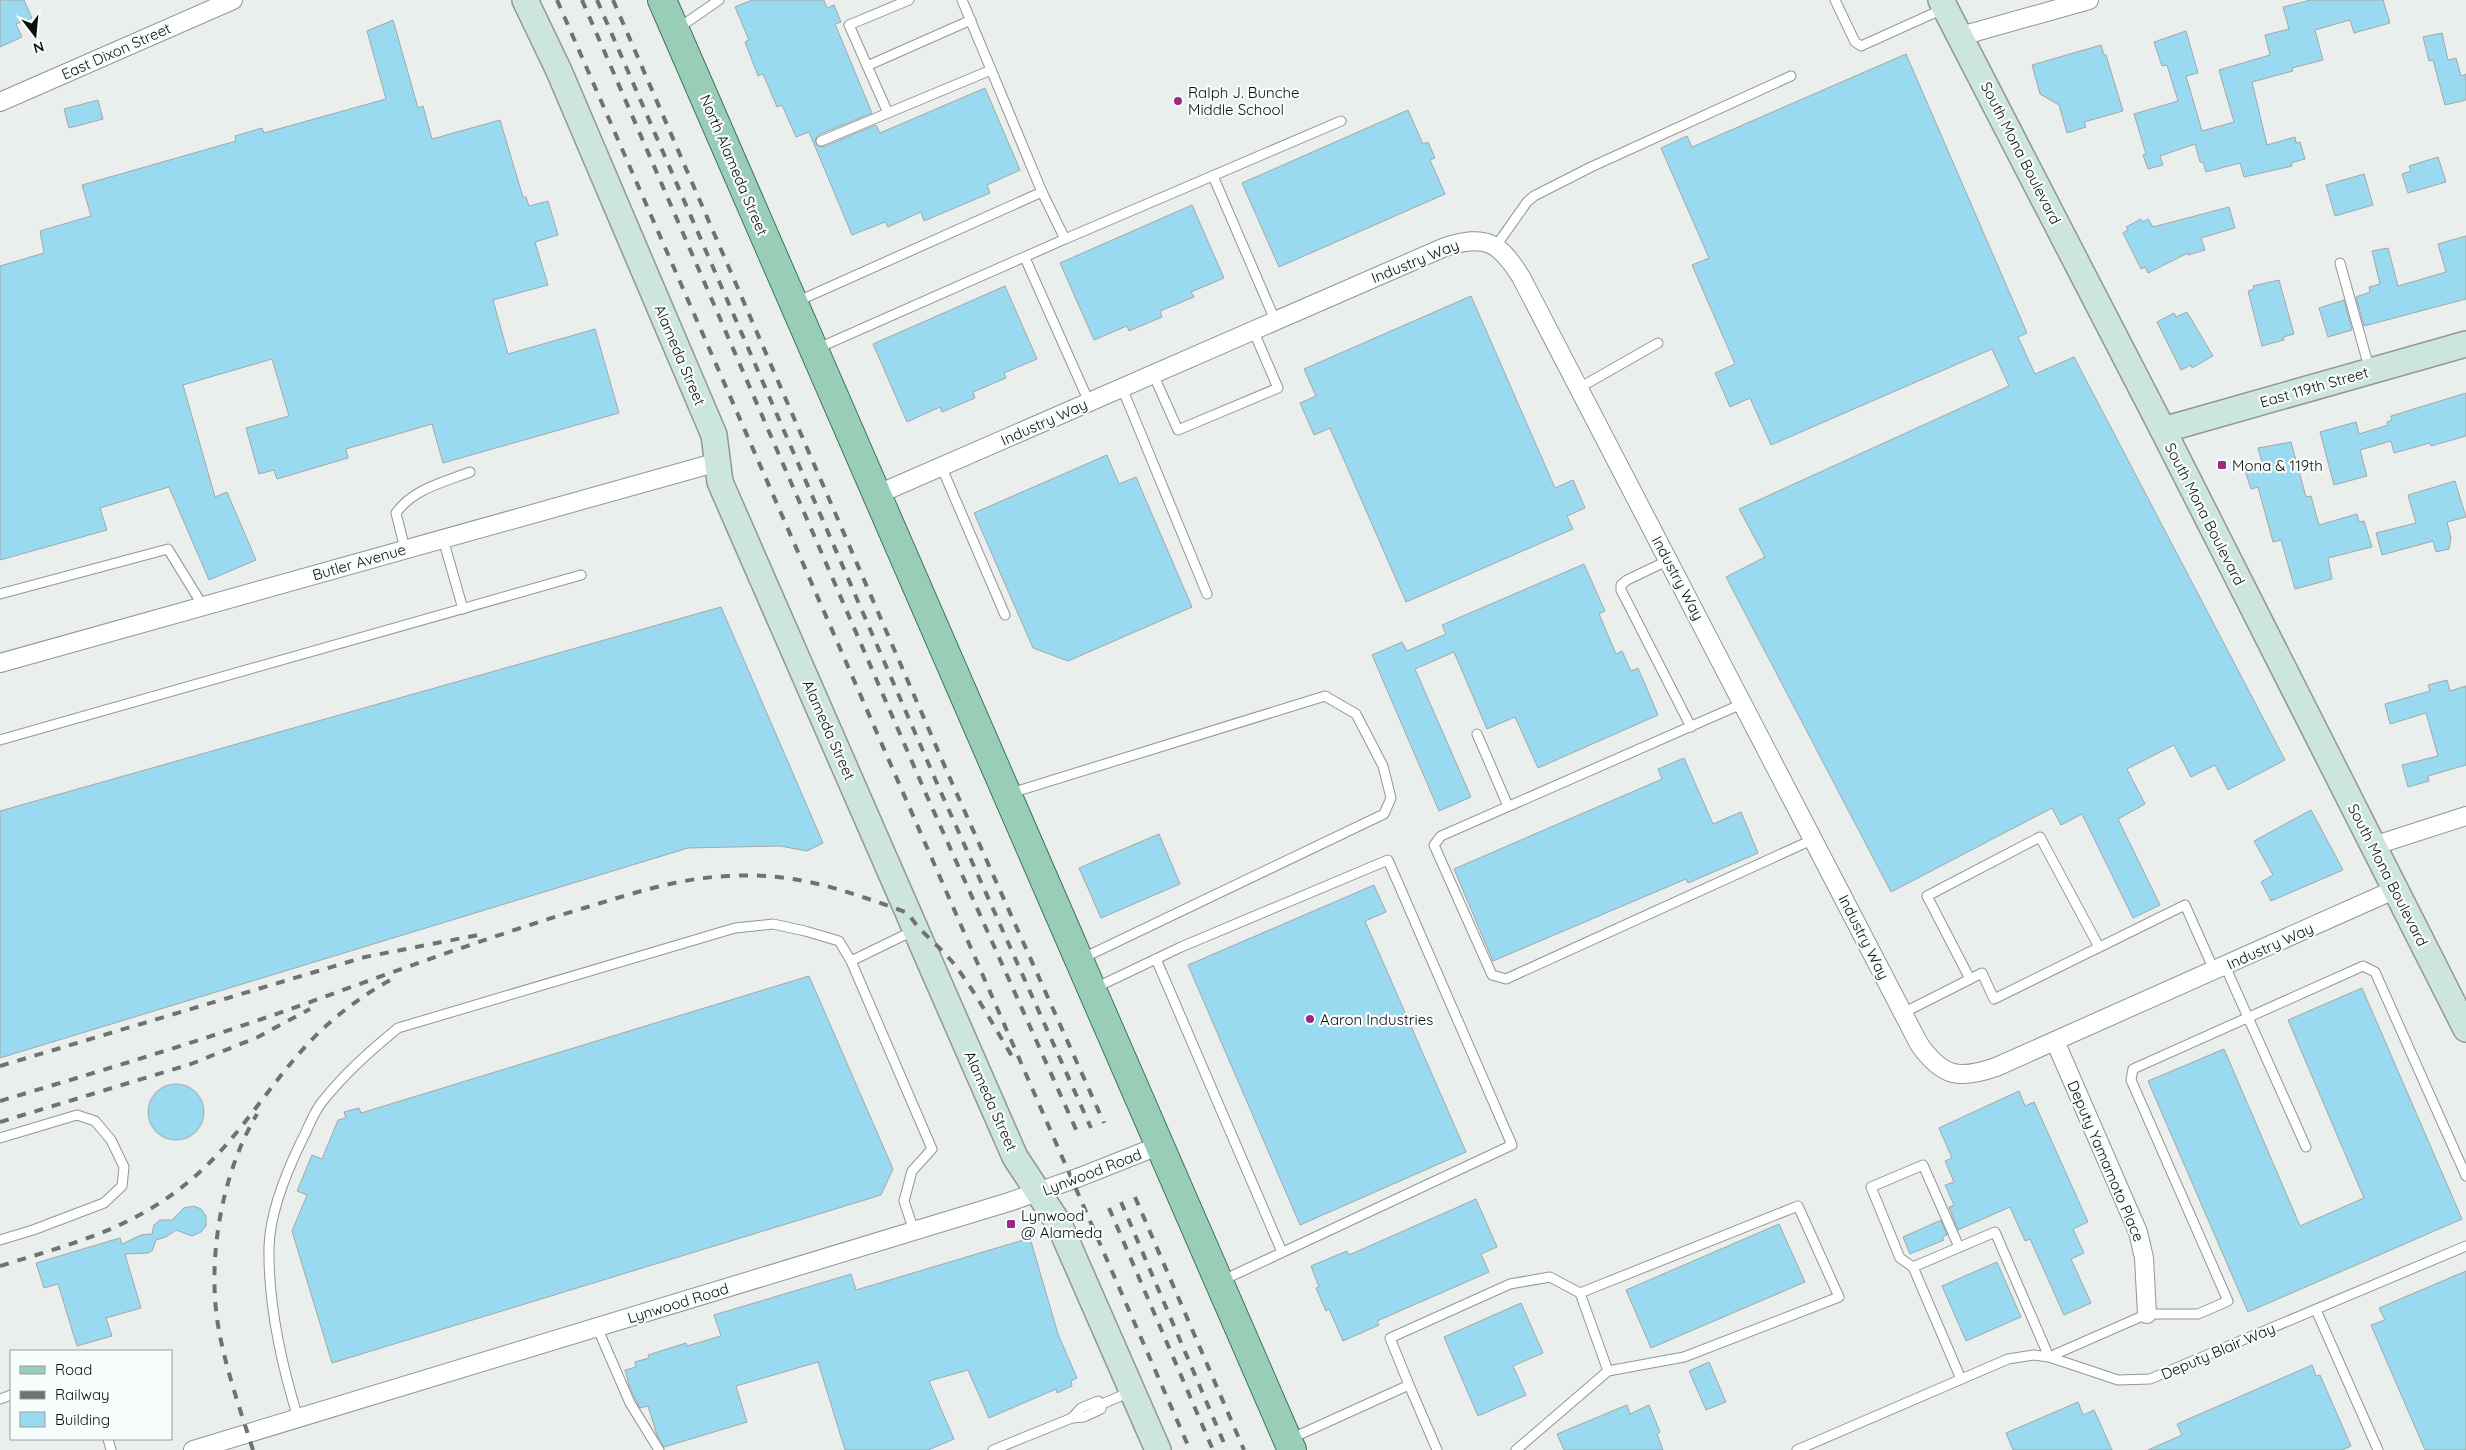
<svg xmlns="http://www.w3.org/2000/svg" width="2466" height="1450" font-family="Quicksand,sans-serif">
<rect width="100%" height="100%" fill="#eaefee"/>
<g fill="#99daf1" stroke="#a3a7a8">
<path d="M0 0H24L32 18 16 24 22 37 0 47Z"/>
<path d="M752 0H824L827 8 834 5 841 22 835 24 872 113 818 135 815 141 818 146 823 147 876 125 880 133 985 88 1020 170 987 185 990 193 924 221 921 212 888 227 885 222 852 235 809 132 796 137 782 105 777 107 763 74 758 76 745 42 749 40 735 7Z"/>
<path d="M2311 0H2383L2390 23 2354 33 2350 20 2315 30 2323 60 2292 68 2293 71 2252 82 2267 145 2295 137 2296 143 2300 142 2305 159 2291 163 2292 166 2244 177 2240 163 2206 172 2203 162H2200L2195 144 2160 156 2163 165 2148 169 2143 155 2146 154 2134 114 2178 101 2167 65 2162 66 2154 42 2186 31 2198 73 2186 76 2202 131 2234 122 2219 70 2270 55 2265 35 2289 29 2283 7Z"/>
<path d="M393 20 418 108 423 106 432 139 500 120 523 197H526L529 206 548 201 558 235 535 242 548 285 493 300 508 354 595 329 619 413 443 463 432 424 346 449 348 458 277 479 274 470 259 474 246 428 289 416 272 359 183 385 215 497 227 492 256 560 209 580 169 487 100 508 107 530 0 560V266L44 253 40 231 91 216 82 185 236 141 235 136 262 128 264 133 386 99 367 31Z"/>
<path d="M2442 33 2448 60 2456 58 2461 76 2466 74V100L2445 105 2433 60 2429 61 2423 37Z"/>
<path d="M2101 45 2104 55H2106L2123 111 2084 122 2086 127 2067 133 2059 105 2040 94 2032 65Z"/>
<path d="M1906 54 2027 333 2018 337 2035 374 2074 357 2285 760 2228 790 2215 765 2191 777 2174 745 2127 769 2145 804 2118 819 2160 905 2133 918 2082 814 2061 825 2052 808 1891 892 1726 577 1765 557 1739 509 2009 386 1992 349 1771 445 1750 398 1730 407 1715 373 1735 364 1692 265 1709 258 1661 148 1687 136 1692 147Z"/>
<path d="M98 100 103 119 69 128 64 109Z"/>
<path d="M1408 110 1423 144 1428 142 1435 158 1430 160 1445 194 1279 267 1242 183Z"/>
<path d="M2438 157 2446 182 2408 193 2402 174 2411 171 2409 166Z"/>
<path d="M2364 174 2373 205 2335 216 2326 185Z"/>
<path d="M1192 205 1224 278 1191 292 1194 297 1160 311 1162 317 1129 331 1127 326 1094 340 1060 263Z"/>
<path d="M2229 207 2235 228 2201 238 2205 250 2188 255V253L2148 273 2145 267 2141 269 2123 233 2128 230 2126 227 2141 219 2143 222 2148 219 2153 227Z"/>
<path d="M2466 236V299L2364 326 2356 297 2370 292 2369 287 2380 284 2372 251 2388 248 2398 286 2446 272 2438 244Z"/>
<path d="M2279 280 2294 334 2283 337 2284 340 2262 346 2248 291 2254 289 2253 286Z"/>
<path d="M1005 286 1037 359 1004 373 1006 378 973 392 975 398 942 412 940 407 907 422 873 344Z"/>
<path d="M1471 296 1555 488 1573 480 1585 508 1567 516 1573 529 1406 602 1330 428 1314 435 1300 403 1316 396 1304 369Z"/>
<path d="M2344 300 2352 330 2328 337 2319 308Z"/>
<path d="M2187 312 2213 356 2192 368 2191 365 2181 370 2157 322 2174 313 2176 317Z"/>
<path d="M2466 393V436L2431 446 2430 443 2394 453 2391 441 2360 450 2367 476 2334 485 2320 432 2356 422 2359 434 2388 425 2387 422 2392 420 2391 416Z"/>
<path d="M2291 442 2306 497 2311 496 2319 525 2357 514 2359 522 2364 521 2372 547 2328 558 2332 579 2295 589 2281 540 2273 542 2258 487 2251 489 2245 471 2263 466 2258 448Z"/>
<path d="M1107 455 1119 484 1136 477 1192 607 1068 661 1033 648 974 513Z"/>
<path d="M2455 481 2466 517 2447 522 2451 538 2449 549 2436 552 2433 541 2382 555 2376 533 2416 523 2408 495Z"/>
<path d="M1584 564 1605 611 1599 614 1616 654 1622 651 1631 671 1638 668 1658 715 1538 768 1515 717 1487 729 1454 652 1415 669 1471 797 1439 811 1372 655 1402 642 1407 651 1446 634 1442 625Z"/>
<path d="M721 607 823 843 807 851 780 846 688 848 0 1058V811Z"/>
<path d="M2447 680 2450 691 2466 686V765L2428 776 2429 781 2408 787 2402 765 2438 756 2426 713 2390 724 2385 704 2430 691 2428 685Z"/>
<path d="M1684 758 1713 824 1741 812 1758 853 1688 883 1686 879 1493 961 1454 869 1662 779 1658 769Z"/>
<path d="M2311 810 2343 870 2271 901 2261 882 2273 875 2254 841Z"/>
<path d="M1159 834 1180 884 1101 918 1079 868Z"/>
<path d="M1374 885 1386 912 1365 921 1466 1152 1300 1225 1188 965Z"/>
<path d="M809 976 893 1169 881 1195 332 1363 292 1231 307 1195 297 1191 312 1155 322 1159 338 1120 346 1118 344 1112 359 1108 361 1113Z"/>
<path d="M2362 988 2462 1219 2248 1312 2148 1081 2224 1049 2300 1226 2364 1198 2288 1020Z"/>
<circle cx="176" cy="1112" r="28"/>
<path d="M2019 1091 2025 1106 2034 1102 2088 1222 2073 1229 2084 1253 2071 1259 2091 1303 2064 1315 2030 1239 2025 1241 2010 1207 1958 1230 1949 1207 1954 1205 1945 1185 1954 1182 1945 1161 1952 1158 1939 1128Z"/>
<path d="M1476 1199 1497 1247 1481 1254 1489 1272 1377 1321 1379 1325 1343 1341 1329 1309 1326 1311 1316 1288 1319 1287 1311 1266 1347 1251 1349 1255Z"/>
<path d="M194 1206 201 1209 206 1216V1226L201 1232 192 1236 176 1230 166 1237 156 1240 152 1251 148 1253 125 1254 141 1308 106 1318 112 1336 77 1346 58 1284 44 1288 36 1263 120 1238 122 1244 141 1235 152 1234 154 1225 160 1220H172L184 1208Z"/>
<path d="M1941 1220 1947 1235 1942 1237 1944 1240 1910 1254 1903 1237Z"/>
<path d="M1779 1224 1805 1282 1651 1348 1626 1290Z"/>
<path d="M1030 1238 1058 1334 1077 1378 1071 1381 1072 1386 1057 1393 1056 1389 989 1418 968 1370 929 1381 954 1439 928 1450H845L818 1362 736 1386 747 1422 664 1447 657 1435 648 1406 640 1408 630 1388 625 1370 636 1367 635 1362 649 1358 648 1355 686 1343 687 1346 721 1336 714 1315 851 1274 856 1290Z"/>
<path d="M1997 1262 2021 1317 1966 1341 1942 1286Z"/>
<path d="M2466 1271V1450H2425L2371 1325 2385 1320 2379 1308Z"/>
<path d="M1521 1303 1543 1353 1513 1366 1526 1395 1478 1416 1444 1337Z"/>
<path d="M1709 1362 1726 1402 1706 1410 1689 1371Z"/>
<path d="M2312 1365 2316 1376 2320 1375 2351 1446 2342 1450H2148L2182 1435 2177 1424Z"/>
<path d="M2078 1402 2083 1415 2094 1410 2112 1450H2013L2006 1433Z"/>
<path d="M1627 1405 1630 1414 1649 1405 1660 1432 1657 1434 1663 1450H1564L1557 1434Z"/>
</g>
<g fill="none" stroke-linecap="round" stroke-linejoin="round">
<g stroke="#929696" stroke-width="11">
<g id="lane">
<path d="M909 0 849 25 888 113 991 70"/>
<path d="M962 0 1042 192"/>
<path d="M1835 0 1855 42 1861 46 1943 9"/>
<path d="M677 29 719 0"/>
<path d="M867 66 971 20"/>
<path d="M821 141 888 113"/>
<path d="M1213 176 1275 320"/>
<path d="M1065 239 1341 121"/>
<path d="M1496 246 1527 202 1534 196 1591 167 1791 76"/>
<path d="M1025 258 1089 402"/>
<path d="M2340 263 2370 371"/>
<path d="M796 302 1042 192 1065 239 816 349"/>
<path d="M1153 374 1178 430 1278 388 1253 330"/>
<path d="M1122 388 1207 594"/>
<path d="M1579 388 1658 343"/>
<path d="M941 466 1005 615"/>
<path d="M443 539 463 609"/>
<path d="M405 549 396 513C413 489 444 482 470 472"/>
<path d="M1669 560 1627 580 1621 585V590L1691 727"/>
<path d="M0 594 168 549 203 606"/>
<path d="M1744 703 1441 836 1434 845 1492 975 1506 979 1814 839"/>
<path d="M1477 734 1508 806"/>
<path d="M0 740 581 575"/>
<path d="M1011 793 1325 696 1356 714 1383 766 1391 798 1384 814 1081 959"/>
<path d="M1156 959 1282 1252"/>
<path d="M2225 966 2306 1147"/>
<path d="M1970 979 1927 896 2040 837 2099 947"/>
<path d="M1095 988 1181 947 1388 860 1512 1145 1221 1281"/>
<path d="M1903 1013 1982 973 1994 999 2185 905 2214 970"/>
<path d="M0 1138 77 1115 95 1121 111 1140 124 1167 122 1186 104 1203 33 1230 0 1240"/>
<path d="M914 1231 904 1201 912 1171 932 1149 851 961 915 930"/>
<path d="M1913 1267 1900 1258 1871 1187 1923 1165 1959 1247"/>
<path d="M1580 1293 1608 1371"/>
<path d="M2316 1310 2378 1450"/>
<path d="M597 1327 630 1403 659 1450"/>
<path d="M1961 1379 1913 1267 1995 1232 2049 1357 2147 1314H2198L2228 1301 2131 1080 2133 1069 2363 966 2375 972 2466 1176"/>
<path d="M1409 1385 1390 1338 1510 1284 1550 1277 1580 1293 1798 1206 1839 1297 1684 1357 1608 1371 1516 1450"/>
<path d="M0 1399 11 1395"/>
<path d="M298 1418C281 1363 268 1305 269 1247 270 1213 286 1173 301 1142 308 1129 313 1113 322 1102 345 1073 370 1051 398 1028L735 928 773 924 805 931 839 941 851 961"/>
<path d="M1072 1418 1081 1408 1098 1401 1102 1404"/>
<path d="M108 1439 111 1450"/>
<path d="M1290 1439 1409 1385 1437 1450"/>
<path d="M993 1450 1072 1418 1084 1417 1101 1409 1102 1404 1130 1392"/>
<path d="M1797 1450 2008 1359 2034 1355 2049 1357 2118 1380 2150 1379 2466 1246"/>
</g>
</g>
<g stroke="#929696" stroke-width="20">
<g id="street">
<path d="M1961 36 2089 0"/>
<path d="M0 102 233 0"/>
<path d="M876 495 1445 247C1486 234 1499 242 1521 277L1919 1044C1942 1077 1959 1080 1996 1067L2396 889"/>
<path d="M0 663 718 462"/>
<path d="M2373 846 2466 816"/>
<path d="M2055 1041 2138 1232 2144 1258 2147 1314"/>
<path d="M1133 1156 1158 1146"/>
<path d="M193 1450 1009 1202 1080 1177"/>
</g>
</g>
<g stroke="#929696" stroke-width="28">
<g id="secondary">
<path d="M525 0 559 71 714 435 720 482 1015 1157 1059 1224 1158 1450"/>
<path d="M1941 0 2163 430 2466 1029"/>
<path d="M2163 430 2466 344"/>
</g>
</g>
<g stroke="#3d755e" stroke-width="30">
<path id="primary" d="M662 0 1292 1450"/>
</g>
<use href="#lane" stroke="#fff" stroke-width="9"/>
<use href="#street" stroke="#fff" stroke-width="18"/>
<use href="#secondary" stroke="#cde6dc" stroke-width="25"/>
<use href="#primary" stroke="#9acdb8" stroke-width="28"/>
<g stroke="#6f7271" stroke-width="4" stroke-dasharray="9 9" stroke-linecap="butt">
<path d="M557 0 1190 1450"/>
<path d="M582 0 926 794 1078 1134"/>
<path d="M597 0 939 788 1091 1128"/>
<path d="M613 0 952 783 1104 1123"/>
<path d="M0 1066 365 957 478 935"/>
<path d="M0 1101C114 1067 228 1033 340 991 421 962 501 933 584 908 631 894 678 878 728 876 797 872 844 890 908 913 919 932 940 946 954 964 977 994 995 1029 1015 1061"/>
<path d="M0 1122 191 1064 258 1037 310 1009"/>
<path d="M1135 1197 1244 1450"/>
<path d="M1121 1202 1227 1450"/>
<path d="M1109 1208 1213 1450"/>
<path d="M0 1266C78 1242 141 1227 203 1169 239 1135 265 1093 297 1056 324 1024 357 998 394 978"/>
<path d="M253 1450C240 1409 225 1367 218 1325 207 1257 222 1173 257 1114"/>
</g>
<g stroke="#929696" stroke-width="20" stroke-linecap="butt">
<path id="street-bridge" d="M1080 1177 1133 1156"/>
</g>
<use href="#street-bridge" stroke="#fff" stroke-width="18"/>
</g>
<g fill="#9b2885" stroke="#f7fcfc" stroke-width="2">
<circle cx="1178" cy="101" r="5"/>
<rect x="2217" y="460" width="10" height="10" rx="2.5"/>
<circle cx="1310" cy="1019" r="5"/>
<rect x="1006" y="1219" width="10" height="10" rx="2.5"/>
</g>
<g text-anchor="middle" dominant-baseline="central" stroke-width="4.5" stroke-linejoin="round" paint-order="stroke">
<g font-size="15" fill="#0d0e0e" stroke="#f7fcfc">
<text transform="translate(116 51) rotate(-24)">East Dixon Street</text>
<text transform="translate(2021 153) rotate(63)">South Mona Boulevard</text>
<text transform="translate(734 165) rotate(67)">North Alameda Street</text>
<text transform="translate(1415 261) rotate(-22)">Industry Way</text>
<text transform="translate(680 355) rotate(67)">Alameda Street</text>
<text transform="translate(2314 387) rotate(-16)">East 119th Street</text>
<text transform="translate(1044 422) rotate(-24)">Industry Way</text>
<text transform="translate(2205 514) rotate(63)">South Mona Boulevard</text>
<text transform="translate(359 562) rotate(-16)">Butler Avenue</text>
<text transform="translate(1678 578) rotate(62)">Industry Way</text>
<text transform="translate(829 730) rotate(66)">Alameda Street</text>
<text transform="translate(2388 875) rotate(63)">South Mona Boulevard</text>
<text transform="translate(1864 937) rotate(63)">Industry Way</text>
<text transform="translate(2270 946) rotate(-24)">Industry Way</text>
<text transform="translate(991 1101) rotate(66)">Alameda Street</text>
<text transform="translate(2106 1161) rotate(67)">Deputy Yamamoto Place</text>
<text transform="translate(1092 1172) rotate(-21)">Lynwood Road</text>
<text transform="translate(678 1303) rotate(-17)">Lynwood Road</text>
<text transform="translate(2218 1351) rotate(-23)">Deputy Blair Way</text>
</g>
<g font-size="15" fill="#0d0e0e" stroke="#f7fcfc" text-anchor="start">
<text x="1188" y="92">Ralph J. Bunche<tspan x="1188" dy="17">Middle School</tspan></text>
<text x="2232" y="465">Mona &amp; 119th</text>
<text x="1320" y="1019">Aaron Industries</text>
<text x="1021" y="1215">Lynwood<tspan x="1021" dy="17">@ Alameda</tspan></text>
</g>
</g>
<rect x="10" y="1350" width="162" height="90" fill="#f7fcfc" stroke="#999d9d"/>
<rect x="20" y="1366" width="25" height="8" fill="#9acdb8" stroke="#999d9d"/>
<text x="55" y="1375" font-size="15" fill="#0d0e0e">Road</text>
<rect x="20" y="1391" width="25" height="8" fill="#6f7271" stroke="#999d9d"/>
<text x="55" y="1400" font-size="15" fill="#0d0e0e">Railway</text>
<rect x="20" y="1412" width="25" height="15" fill="#99daf1" stroke="#999d9d"/>
<text x="55" y="1425" font-size="15" fill="#0d0e0e">Building</text>
<g transform="translate(35 35) rotate(164)" stroke="#f7fcfc" stroke-width="4" paint-order="stroke">
<path d="M0-4L9 19L0 12L-9 19Z" fill="#0d0e0e"/>
<text y="-8" font-size="14" font-weight="bold" text-anchor="middle" fill="#0d0e0e">N</text>
</g>
</svg>
